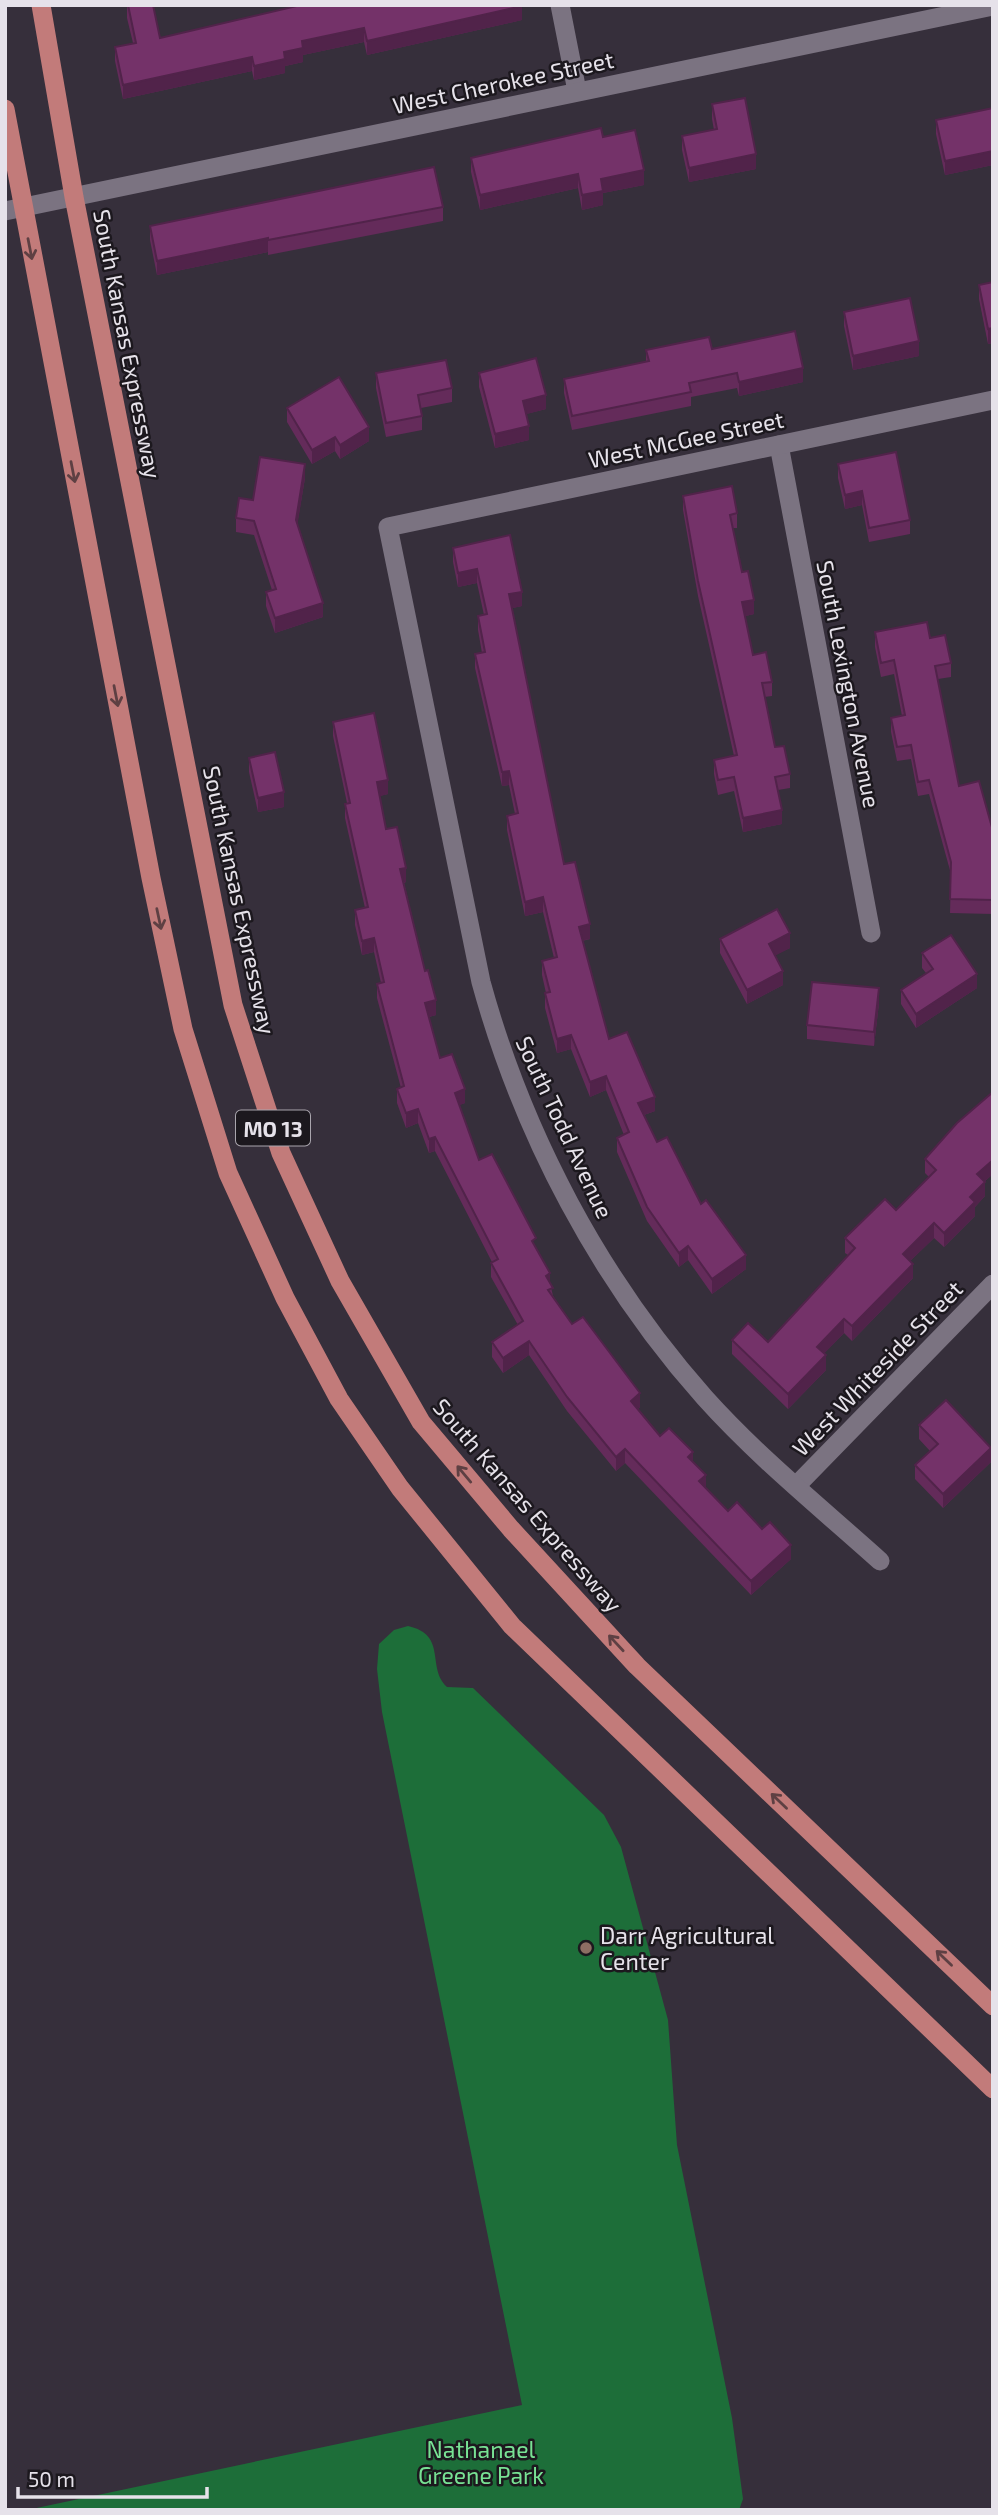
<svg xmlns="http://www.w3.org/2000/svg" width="998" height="2515" font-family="'Exo 2',sans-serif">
<rect width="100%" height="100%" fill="#362f3b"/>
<path fill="#1d6e39" d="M408 1626C448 1635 426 1667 447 1687L473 1688 604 1815 621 1847 668 2020 677 2145 732 2418 743 2499 739 2510H27L522 2405 382 1712 377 1669 379 1644 394 1630Z"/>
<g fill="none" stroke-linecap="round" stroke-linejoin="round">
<g stroke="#7b7381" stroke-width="19">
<path d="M560 5 577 91"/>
<path d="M5 211 993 6"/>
<path d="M779 445 871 933"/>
<path d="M796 1486 993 1284"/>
<path d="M880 1561C821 1508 758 1457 705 1398 600 1280 523 1135 481 982L388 527 993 400"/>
</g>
<g stroke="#c27b7a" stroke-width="19">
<path d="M41 5 74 197 233 1005 281 1153 340 1281 421 1422 511 1529 637 1666 993 2006"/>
<path d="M5 109 151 878 183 1029 228 1173 285 1298 339 1399 400 1488 512 1626 993 2089"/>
</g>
</g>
<g fill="#642b5a">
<path d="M127 5 160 38 522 20 367 55 364 42 303 55V62L285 66V73L254 80 252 71 123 99 115 61V47L133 43 127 18Z"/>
<path d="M712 104 756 169 689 182 682 150V136L714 130 712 119Z"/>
<path d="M993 108V165L945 175 936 134V120Z"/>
<path d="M603 137 644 185 603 193V205L582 210 578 188 480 210 471 172V158Z"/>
<path d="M991 204 993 213V227L991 218Z"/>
<path d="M443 207V221L268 255V252L157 275 150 240V226Z"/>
<path d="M993 282V343L988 344 979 299V285Z"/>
<path d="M844 312 919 356 853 370 844 326Z"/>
<path d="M712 349 803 382 739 396 737 388 691 397V406L572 430 564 393V379L646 362V350Z"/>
<path d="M376 373 452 388V402L421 408 422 416V430L386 437 376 388Z"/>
<path d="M479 373 546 409 526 414 529 440 495 448 479 387Z"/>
<path d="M287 408 369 441 340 459 335 451 312 464 287 422Z"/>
<path d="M838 464 910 520V534L869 542 862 505 845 509 838 478Z"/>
<path d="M305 478 297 525 323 617 275 633 266 606V592L272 590 254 535 236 532V518L253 500Z"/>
<path d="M683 496 737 513V528H733L742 572 754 614 745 616 753 655 772 682V696L764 697 775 747 790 774V788L778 790 782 824 743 832 734 791 718 795 714 774V760L734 756 698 596 683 510Z"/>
<path d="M453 548 522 606 512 608 564 864 590 939 582 941 609 1039 655 1111 644 1115 657 1142 746 1269 712 1294 688 1260 679 1267 647 1221 617 1152V1138L624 1135 606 1090 590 1097 571 1049 557 1053 545 1008V993H546L542 975V961L554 958 543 912 525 916 507 830V816L515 814 509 785 502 786 475 668V654L482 653 478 630V616L484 615 477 583 458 587 453 562Z"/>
<path d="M875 632 930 638 951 663V677L938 679 959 786 993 831V914L950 913 951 874 929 794 918 796 911 759 897 761 891 732V718L902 716 894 674 881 677 875 647Z"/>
<path d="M333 722 388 794 379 796 386 829 406 882 404 883 436 1015 429 1017 440 1058 465 1103 459 1105 479 1160 536 1248 550 1283 553 1296 572 1324 640 1407 638 1409 660 1436 693 1462 706 1488 728 1511 762 1529 791 1559 751 1595 625 1463 616 1471 567 1411 529 1355 503 1373 492 1357V1342L518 1325 491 1277V1263L492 1262 435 1151 429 1153 418 1123 406 1128 397 1103V1089L401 1088 377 998V984L381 983 374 952 362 955 355 925V910L365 908 345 818V804L347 803 333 736Z"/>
<path d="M249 758 284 807 258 812 249 772Z"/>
<path d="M720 939 790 948 775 955 783 985 747 1004 720 953Z"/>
<path d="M922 953 977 988 916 1028 901 1004V990L926 973 922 968Z"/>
<path d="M879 1003 874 1046 807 1039V1025Z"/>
<path d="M993 1092V1174L985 1181V1196L975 1207V1216L944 1247 934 1238 910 1261 913 1278 852 1341 844 1333 824 1353 826 1370 788 1409 732 1354V1340L768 1342 848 1255 845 1253V1238L896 1210 929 1177 925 1173V1159Z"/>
<path d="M993 1382V1401L991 1399V1384Z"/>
<path d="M919 1425 991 1462 943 1508 915 1479V1465L930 1451 919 1439Z"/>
</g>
<g fill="#51234a">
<path d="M522 6V20L367 55V41Z"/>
<path d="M364 28V42L303 55V62L285 66V73L254 80V66L284 52 302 41Z"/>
<path d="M252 57V71L123 99V85Z"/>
<path d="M993 151V165L945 175V161Z"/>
<path d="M756 154V169L689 182V168Z"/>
<path d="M644 170V185L603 193V205L582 210V195L601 179Z"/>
<path d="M578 174V188L480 210V195Z"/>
<path d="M268 238V252L157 275V261Z"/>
<path d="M993 328V343L988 344V329Z"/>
<path d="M919 341V356L853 370V356Z"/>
<path d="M803 368V382L739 396V382Z"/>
<path d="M546 395V409L523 415V401Z"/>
<path d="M529 426V440L495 448V434Z"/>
<path d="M369 427V441L340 459V445Z"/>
<path d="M335 437V451L312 464V450Z"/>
<path d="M305 464V478L296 534V520Z"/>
<path d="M862 491V505L845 509V495Z"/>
<path d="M477 569V583L458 587V573Z"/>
<path d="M522 592V606L509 609V594Z"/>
<path d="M754 600V614L742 617V602Z"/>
<path d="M323 603V617L275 633V618Z"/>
<path d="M509 771V785L502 786V772Z"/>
<path d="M388 780V794L377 797V782Z"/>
<path d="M284 792V807L258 812V798Z"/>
<path d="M782 810V824L743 832V818Z"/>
<path d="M406 868V882L400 883V869Z"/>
<path d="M543 897V912L525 916V902Z"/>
<path d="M590 924V939L579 941V927Z"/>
<path d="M790 933V948L769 959V944Z"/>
<path d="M374 938V952L362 955V941Z"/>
<path d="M783 971V985L747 1004V990Z"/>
<path d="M977 974V988L916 1028V1014Z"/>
<path d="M879 988V1003L874 1046V1032Z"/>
<path d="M436 1000V1015L425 1018V1003Z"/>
<path d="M571 1035V1049L557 1053V1039Z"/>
<path d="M606 1076V1090L590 1097V1082Z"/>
<path d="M465 1089V1103L455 1107V1093Z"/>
<path d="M655 1097V1111L638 1117V1103Z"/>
<path d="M418 1109V1123L406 1128V1113Z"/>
<path d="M435 1137V1151L429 1153V1139Z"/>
<path d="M993 1160V1174L977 1188V1174Z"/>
<path d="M985 1182V1196L975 1207V1216L944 1247V1233L970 1197Z"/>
<path d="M934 1223V1238L903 1268V1254Z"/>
<path d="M688 1246V1260L679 1267V1253Z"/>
<path d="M746 1255V1269L712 1294V1279Z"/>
<path d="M913 1264V1278L852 1341V1326Z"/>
<path d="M550 1273V1287L546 1276Z"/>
<path d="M844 1319V1333L817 1361V1347Z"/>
<path d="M529 1341V1355L503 1373V1358Z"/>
<path d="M826 1355V1370L788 1409V1394Z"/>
<path d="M640 1393V1407L631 1415V1401Z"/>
<path d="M991 1448V1462L943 1508V1494Z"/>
<path d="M625 1449V1463L616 1471V1457Z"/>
<path d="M693 1452V1466L688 1457Z"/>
<path d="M706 1475V1489L699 1481Z"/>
<path d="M791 1545V1559L751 1595V1581Z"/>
</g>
<g fill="#743269" stroke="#51234a" stroke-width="2">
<path d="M128 5H153L160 38 301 5 522 6 367 41 364 28 302 41 303 48 284 52 285 59 254 66 252 57 123 85 115 47 136 43Z"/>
<path d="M745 98 756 154 689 168 682 136 717 129 712 104Z"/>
<path d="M993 108V151L945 161 936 120Z"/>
<path d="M601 128 603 137 635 130 644 170 601 179 603 191 582 195 578 174 480 195 471 158Z"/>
<path d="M434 167 443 207 268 240V238L157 261 150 226Z"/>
<path d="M993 282V328L988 329 979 285Z"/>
<path d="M910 298 919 341 853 356 844 312Z"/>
<path d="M795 331 803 368 739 382 737 373 689 383 691 392 572 416 564 379 649 361 646 350 709 337 712 349Z"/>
<path d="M536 358 546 395 523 401 529 426 495 434 479 373Z"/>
<path d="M446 360 452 388 418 395 422 416 386 423 376 373Z"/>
<path d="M339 377 369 427 340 445 335 437 312 450 287 408Z"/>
<path d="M896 452 910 520 869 528 862 491 845 495 838 464Z"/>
<path d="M260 457 305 464 296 520 323 603 275 618 266 592 276 589 254 521 236 518 239 498 253 500Z"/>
<path d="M732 486 737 513 730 515 742 572 748 571 754 600 742 602 753 655 766 652 772 682 762 683 775 747 784 746 790 774 775 777 782 810 743 818 734 777 718 780 714 760 737 755 698 581 683 496Z"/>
<path d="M510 535 522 592 509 594 564 864 575 862 590 924 579 927 609 1039 627 1032 655 1097 638 1103 657 1142 667 1137 701 1204 706 1200 746 1255 712 1279 688 1246 679 1253 647 1207 617 1138 629 1132 606 1076 590 1082 571 1035 557 1039 545 993 550 992 542 961 557 957 543 897 525 902 507 816 518 813 509 771 502 772 475 654 485 652 478 616 487 614 477 569 458 573 453 548Z"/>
<path d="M927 622 930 638 945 635 951 663 935 666 959 786 979 781 993 831V900L950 899 951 862 929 780 918 782 911 745 897 747 891 718 905 715 894 660 881 663 875 632Z"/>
<path d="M374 713 388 780 377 782 386 829 397 827 406 868 400 869 425 971 428 970 436 1000 425 1003 440 1058 452 1054 465 1089 455 1093 479 1160 492 1154 536 1238 532 1241 550 1273 546 1276 553 1288 548 1290 572 1324 583 1317 640 1393 631 1401 660 1436 669 1428 693 1452 688 1457 706 1475 699 1481 728 1511 737 1502 762 1529 770 1522 791 1545 751 1581 625 1449 616 1457 567 1397 529 1341 503 1358 492 1342 523 1321 491 1263 498 1259 435 1137 429 1139 418 1109 406 1113 397 1089 404 1086 377 984 384 982 374 938 362 941 355 910 368 907 345 804 350 803 333 722Z"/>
<path d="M275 752 284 792 258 798 249 758Z"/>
<path d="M777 909 790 933 769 944 783 971 747 990 720 939Z"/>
<path d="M951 935 977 974 916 1014 901 990 933 969 922 953Z"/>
<path d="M812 982 879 988 874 1032 807 1025Z"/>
<path d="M993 1092V1160L977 1174 985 1182 970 1197 975 1202 944 1233 934 1223 903 1254 913 1264 852 1326 844 1319 817 1347 826 1355 788 1394 732 1340 748 1323 768 1342 855 1248 845 1238 885 1199 896 1210 936 1170 925 1159 957 1123Z"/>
<path d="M946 1400 991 1448 943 1494 915 1465 938 1444 919 1425Z"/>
</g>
<defs><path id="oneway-shaft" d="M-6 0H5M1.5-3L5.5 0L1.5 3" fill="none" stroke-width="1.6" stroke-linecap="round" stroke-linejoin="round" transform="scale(1.75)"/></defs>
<g stroke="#5e4043">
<use href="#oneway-shaft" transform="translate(30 249) rotate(79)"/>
<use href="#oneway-shaft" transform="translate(73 472) rotate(79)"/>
<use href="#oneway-shaft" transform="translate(116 696) rotate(79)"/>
<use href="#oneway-shaft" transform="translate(159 919) rotate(78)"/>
<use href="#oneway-shaft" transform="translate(464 1474) rotate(-130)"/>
<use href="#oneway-shaft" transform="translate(616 1643) rotate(-133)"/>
<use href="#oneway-shaft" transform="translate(779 1801) rotate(-136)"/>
<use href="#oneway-shaft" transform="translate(944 1958) rotate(-136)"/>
</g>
<circle fill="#8d6e63" stroke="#1c181e" stroke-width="2.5" cx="586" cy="1948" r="7"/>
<g text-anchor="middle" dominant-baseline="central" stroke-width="5" stroke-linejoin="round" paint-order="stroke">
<rect fill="#1c181e" stroke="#a9a5ad" stroke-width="2" x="236" y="1110.5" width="74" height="35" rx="5"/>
<g font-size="21" font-weight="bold" fill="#e6e2ea">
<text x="273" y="1128">MO 13</text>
</g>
<g font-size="23" fill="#e6e2ea" stroke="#1c181e">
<text transform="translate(503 82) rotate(-12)">West Cherokee Street</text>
<text transform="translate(128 344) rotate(79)">South Kansas Expressway</text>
<text transform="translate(686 439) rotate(-12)">West McGee Street</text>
<text transform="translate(849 684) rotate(79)">South Lexington Avenue</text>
<text transform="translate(240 900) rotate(78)">South Kansas Expressway</text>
<text transform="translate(565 1127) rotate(65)">South Todd Avenue</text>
<text transform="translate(877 1368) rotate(-46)">West Whiteside Street</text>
<text transform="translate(528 1505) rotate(49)">South Kansas Expressway</text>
</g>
<g font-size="23" fill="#e6e2ea" stroke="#1c181e" text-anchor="start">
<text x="600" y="1935">Darr Agricultural<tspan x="600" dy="26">Center</tspan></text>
</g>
<g font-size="23" fill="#78e294" stroke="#1c181e">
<text x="481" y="2449">Nathanael<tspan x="481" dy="26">Greene Park</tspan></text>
</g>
</g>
<rect width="998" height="2515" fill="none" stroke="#e6e2ea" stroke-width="14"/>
<path d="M18 2487v10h189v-10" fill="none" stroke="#e6e2ea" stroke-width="3.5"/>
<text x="28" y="2487" font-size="21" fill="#e6e2ea" stroke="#1c181e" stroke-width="5" paint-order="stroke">50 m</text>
</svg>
